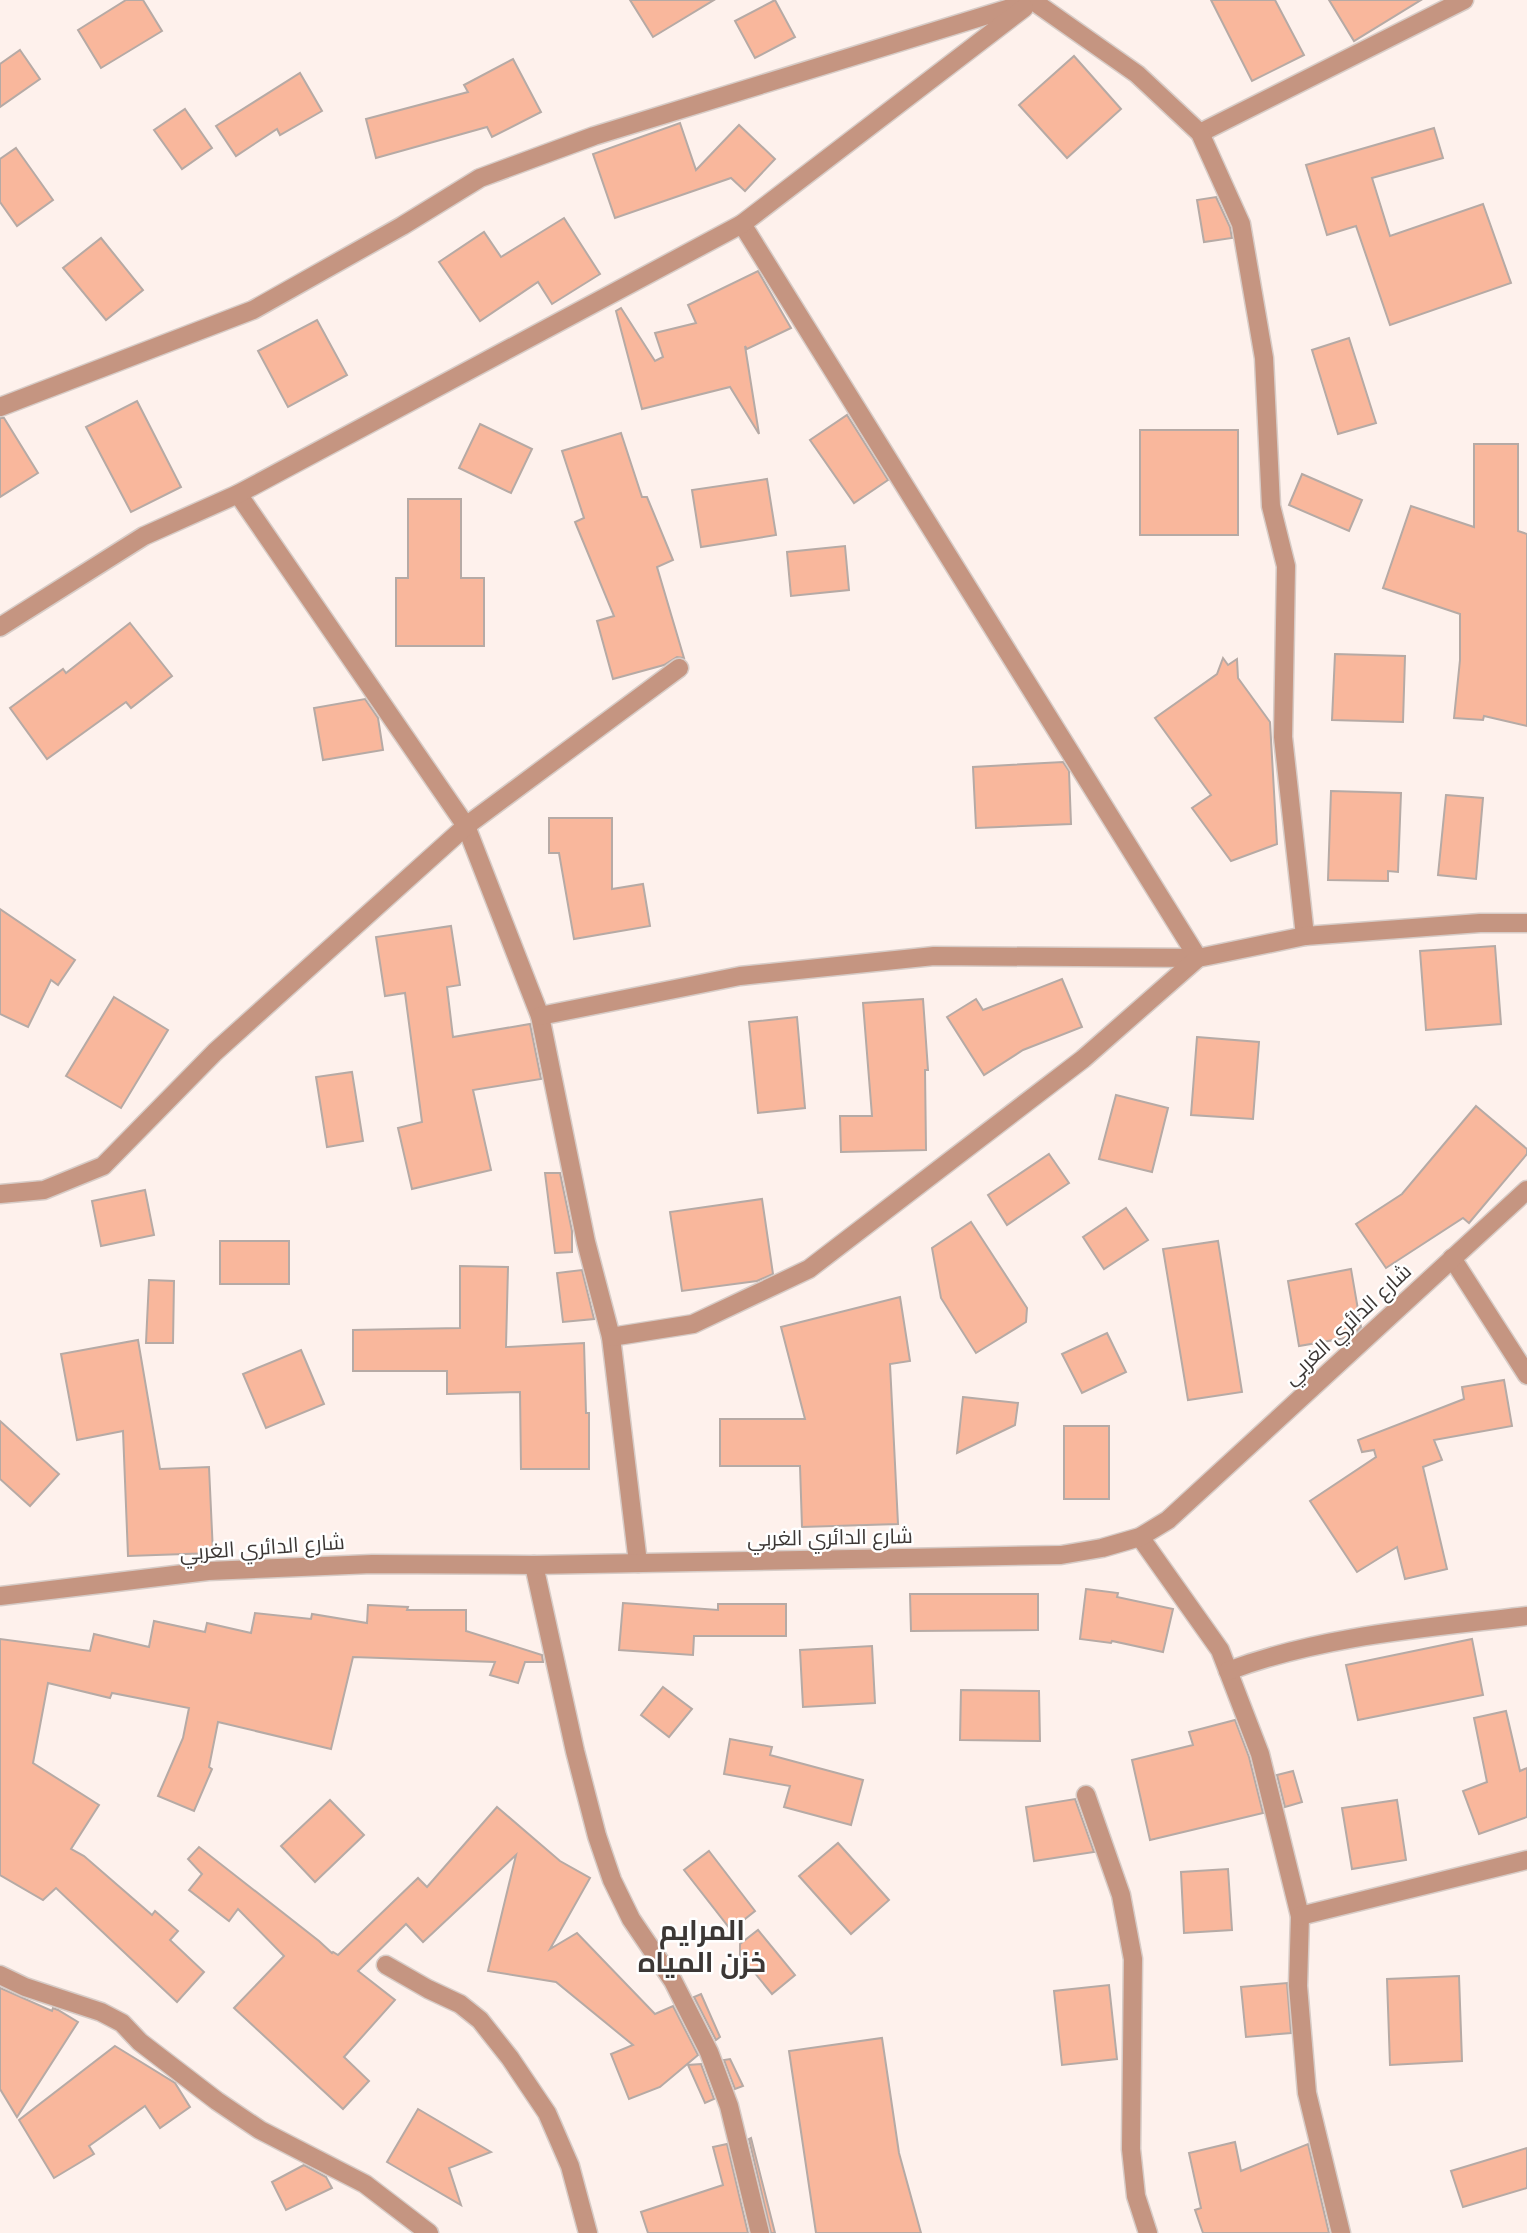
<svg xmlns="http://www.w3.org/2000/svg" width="1527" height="2233" font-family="Raleway,Cairo,sans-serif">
<rect width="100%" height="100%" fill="#fef1ec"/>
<g fill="#f9b79c" stroke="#b6aaa5" stroke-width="2">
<path d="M126 0H143L162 31 101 68 78 30Z"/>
<path d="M630 0H714L653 37Z"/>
<path d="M775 0 795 37 755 58 735 21Z"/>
<path d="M1211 0H1275L1304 55 1252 81Z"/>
<path d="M1329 0H1421L1354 41Z"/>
<path d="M20 50 40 79 0 107V64Z"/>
<path d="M1074 56 1121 109 1067 158 1019 105Z"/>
<path d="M513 59 541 112 492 137 487 127 376 158 366 119 468 92 464 85Z"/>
<path d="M300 73 322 111 280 135 277 129 236 156 216 126Z"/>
<path d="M185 109 212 148 182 169 154 130Z"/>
<path d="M680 123 696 170 739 125 775 159 745 191 731 178 615 218 593 154Z"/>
<path d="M1434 128 1443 158 1372 178 1390 236 1483 204 1511 283 1390 325 1356 226 1327 235 1306 165Z"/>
<path d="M16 148 53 200 17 226 0 202V159Z"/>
<path d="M1216 197 1230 227 1232 238 1204 242 1197 200Z"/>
<path d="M564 218 600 274 552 304 538 282 480 321 439 262 484 232 501 257Z"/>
<path d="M101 238 143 290 106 320 63 268Z"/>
<path d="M758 271 791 328 747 349 745 346 759 434 730 387 642 409 616 311 621 308 655 361 663 357 655 333 696 323 688 305Z"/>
<path d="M317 320 347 375 288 407 258 351Z"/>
<path d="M1349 338 1376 423 1338 434 1312 350Z"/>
<path d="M137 401 181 487 131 512 86 427Z"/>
<path d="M847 415 888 480 854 503 810 440Z"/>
<path d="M0 418H4L38 473 0 497Z"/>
<path d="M480 424 532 449 511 493 459 468Z"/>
<rect x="1140" y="430" width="98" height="105"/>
<path d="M621 433 642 497H647L673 560 657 567 684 658 677 657 664 665 613 679 597 621 614 616 575 522 584 518 562 451Z"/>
<path d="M1474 444H1518V531L1527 534V726L1484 716 1483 720 1454 718 1460 660V614L1383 588 1411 506 1474 527Z"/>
<path d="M1302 474 1362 500 1349 531 1289 505Z"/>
<path d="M767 479 776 535 701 547 692 490Z"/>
<path d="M408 499H461V578H484V646H396V578H408Z"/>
<path d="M845 546 849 590 791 596 787 552Z"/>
<path d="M130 623 172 676 131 708 126 702 47 759 10 708 63 669 66 673Z"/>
<path d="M1335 654 1405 656 1403 722 1332 720Z"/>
<path d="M1223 658 1228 665 1237 659 1238 678 1270 722 1277 844 1231 861 1192 808 1211 795 1155 718 1217 674Z"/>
<path d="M365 699 378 718 383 750 323 760 314 708Z"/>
<path d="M1063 762 1069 771 1071 824 976 828 973 767Z"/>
<path d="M1331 791 1401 793 1398 872 1388 871V881L1328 880Z"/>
<path d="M1446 795 1483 798 1476 879 1438 875Z"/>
<path d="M549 818H612V889L643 884 650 926 574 939 559 853H549Z"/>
<path d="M0 909 75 960 58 985 51 980 28 1027 0 1014Z"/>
<path d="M451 926 460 985 447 987 453 1037 530 1024 541 1079 473 1090 491 1170 412 1189 398 1128 422 1122 405 993 385 996 376 937Z"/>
<path d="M1495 946 1501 1024 1426 1030 1420 951Z"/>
<path d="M1062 979 1082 1027 1023 1050 984 1075 947 1017 976 999 983 1010Z"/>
<path d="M114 997 168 1030 121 1108 66 1076Z"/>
<path d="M923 999 928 1070H925L926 1150 841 1152 840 1116H872L863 1003Z"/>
<path d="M797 1017 805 1108 758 1113 749 1022Z"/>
<path d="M1197 1037 1259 1042 1253 1119 1191 1115Z"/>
<path d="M352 1072 363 1141 327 1147 316 1077Z"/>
<path d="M1116 1095 1168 1108 1152 1172 1099 1159Z"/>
<path d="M1476 1106 1527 1149V1154L1469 1223 1463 1218 1386 1268 1356 1224 1402 1194Z"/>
<path d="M1049 1154 1069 1183 1007 1225 988 1195Z"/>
<path d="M545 1173H560L572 1231V1252L555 1253Z"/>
<path d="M145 1190 154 1235 101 1246 92 1201Z"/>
<path d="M762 1199 773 1274 757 1281 682 1291 670 1212Z"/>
<path d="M1126 1208 1148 1240 1104 1269 1083 1237Z"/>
<path d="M971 1222 1027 1308 1026 1322 976 1353 941 1298 932 1248Z"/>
<rect x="220" y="1241" width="69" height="43"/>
<path d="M1218 1241 1242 1392 1188 1400 1163 1249Z"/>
<path d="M460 1266 508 1267 506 1347 584 1343 586 1413H589V1469H521L520 1392 447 1394V1371H353V1330L460 1328Z"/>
<path d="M1351 1269 1361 1327 1351 1337 1299 1346 1288 1281Z"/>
<path d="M582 1270 594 1319 563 1322 557 1273Z"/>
<path d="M149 1280 174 1281 173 1343H146Z"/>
<path d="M900 1297 910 1361 890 1364 898 1524 802 1527 800 1466H720V1419H805L781 1327Z"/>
<path d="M1107 1333 1126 1372 1082 1393 1062 1354Z"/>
<path d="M138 1340 160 1469 209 1467 213 1553 128 1556 123 1431 77 1440 61 1354Z"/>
<path d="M301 1350 324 1404 266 1428 243 1374Z"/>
<path d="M1504 1380 1512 1426 1434 1440 1442 1460 1423 1467 1447 1569 1405 1579 1397 1547 1357 1572 1310 1501 1376 1457 1374 1450 1362 1452 1358 1440 1464 1399 1462 1387Z"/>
<path d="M963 1397 1018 1403 1015 1425 957 1453Z"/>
<path d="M0 1421 59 1474 30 1506 0 1479Z"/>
<rect x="1064" y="1426" width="45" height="73"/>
<path d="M1086 1589 1118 1593 1117 1597 1173 1609 1163 1652 1112 1641 1111 1643 1080 1639Z"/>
<path d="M910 1594H1038V1630L911 1631Z"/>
<path d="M623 1603 718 1610V1604H786V1636H694L693 1655 619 1650Z"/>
<path d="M368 1605 408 1607 407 1610H466V1631L542 1655 543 1662H525L518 1683 490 1675 495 1662 353 1657 331 1749 218 1722 209 1767 212 1769 194 1811 158 1796 183 1738 189 1708 112 1693 110 1698 48 1683 33 1763 99 1805 71 1849 84 1856 152 1915 155 1911 178 1931 170 1940 204 1972 177 2002 56 1888 43 1900 0 1875V1639L90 1651 94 1634 149 1647 154 1621 205 1632 207 1623 251 1633 255 1613 311 1619 312 1614 367 1623Z"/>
<path d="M1472 1639 1483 1695 1358 1720 1346 1665Z"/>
<path d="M872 1646 875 1703 803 1707 800 1650Z"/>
<path d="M663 1687 692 1709 669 1737 641 1715Z"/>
<path d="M961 1690 1039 1691 1040 1741 960 1740Z"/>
<path d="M1506 1711 1520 1771 1527 1768V1817L1479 1834 1463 1791 1487 1782 1474 1718Z"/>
<path d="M1235 1720 1249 1757 1263 1813 1150 1840 1132 1760 1193 1745 1189 1732Z"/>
<path d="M730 1739 772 1747 770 1755 863 1780 851 1825 784 1807 790 1786 724 1774Z"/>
<path d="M1293 1771 1302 1802 1285 1807 1277 1775Z"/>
<path d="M1075 1799 1094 1852 1034 1861 1026 1807Z"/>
<path d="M330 1800 364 1835 315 1882 281 1846Z"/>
<path d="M1397 1800 1406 1860 1352 1869 1342 1808Z"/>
<path d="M497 1807 560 1861 590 1878 550 1949 577 1933 655 2014 673 2006 698 2055 660 2087 629 2099 611 2054 633 2045 556 1982 488 1971 516 1855 423 1942 406 1924 358 1971 395 2000 344 2057 369 2081 343 2109 234 2008 284 1956 238 1909 229 1921 189 1890 202 1874 188 1859 199 1847 319 1941 332 1953 333 1952 338 1955 418 1878 427 1887Z"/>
<path d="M838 1843 889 1900 851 1934 799 1876Z"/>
<path d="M709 1851 755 1911 731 1930 684 1870Z"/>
<path d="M1228 1869 1232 1930 1184 1933 1181 1872Z"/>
<path d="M758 1930 795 1975 772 1994 740 1955V1944Z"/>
<path d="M1459 1976 1462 2061 1390 2065 1387 1979Z"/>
<path d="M1287 1983 1291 2033 1246 2037 1241 1987Z"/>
<path d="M1109 1985 1117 2059 1062 2065 1054 1991Z"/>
<path d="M0 1988 52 2011 53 2008 58 2010 78 2022 17 2117 0 2089Z"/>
<path d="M701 1994 720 2037 716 2040 694 1997Z"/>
<path d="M882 2038 899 2153 921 2233H816L789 2051Z"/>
<path d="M115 2046 175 2083 190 2107 160 2128 145 2106 89 2146 94 2154 54 2178 19 2120Z"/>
<path d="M730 2059 743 2086 735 2089 724 2060Z"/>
<path d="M701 2064 714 2099 705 2103 688 2065Z"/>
<path d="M418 2109 491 2152 449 2168 461 2205 387 2162Z"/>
<path d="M751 2138 775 2233H771L749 2139Z"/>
<path d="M1235 2142 1241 2171 1308 2144 1329 2233H1203L1195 2210 1201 2208 1189 2153Z"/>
<path d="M727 2144 748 2233H648L641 2212 723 2185 713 2147Z"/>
<path d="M1527 2148V2188L1463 2207 1451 2171Z"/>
<path d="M304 2165 326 2177 332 2188 286 2210 272 2182Z"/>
</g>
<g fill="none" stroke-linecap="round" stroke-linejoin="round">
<g stroke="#d7ccc7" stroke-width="21">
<g id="minor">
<path d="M1200 133 1464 0"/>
<path d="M742 224 1198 958"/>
<path d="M0 407 253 310 402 226 480 178 594 136 1033 1 1137 74 1200 133 1241 224 1264 358 1271 506 1286 566 1283 737 1305 936"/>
<path d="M238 494 466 826 540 1016 586 1242 611 1337 638 1563"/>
<path d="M0 627 144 536 238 494 742 224 1024 8"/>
<path d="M540 1016 740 976 934 956 1198 958"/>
<path d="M0 1194 44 1190 103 1166 215 1052 466 826 679 668"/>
<path d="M1452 1258 1527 1375"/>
<path d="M611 1337 693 1324 809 1269 1083 1059 1198 958 1305 936 1480 923H1527"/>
<path d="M1140 1537 1220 1650 1260 1754 1300 1916 1298 1986 1307 2093 1341 2233"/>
<path d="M534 1565 575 1751 597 1836 612 1880 631 1919 673 1981 709 2052 729 2106 760 2233"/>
<path d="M1228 1671C1323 1635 1427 1628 1527 1616"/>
<path d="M1086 1795 1121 1895 1133 1959 1131 2149 1136 2196 1148 2233"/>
<path d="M1300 1916 1527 1860"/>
<path d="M386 1965 428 1989 460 2004 480 2020 510 2058 547 2113 570 2166 588 2233"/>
<path d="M0 1975 25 1987 101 2012 122 2023 140 2042 217 2101 260 2130 365 2184 429 2233"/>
</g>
</g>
<g stroke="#d7ccc7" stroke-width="21">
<path id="tertiary" d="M0 1596 208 1571 372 1564 534 1565 1061 1555 1102 1548 1140 1537 1168 1520 1527 1190"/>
</g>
<use href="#minor" stroke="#c59581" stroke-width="18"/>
<use href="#tertiary" stroke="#c59581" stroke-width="18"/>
</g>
<g text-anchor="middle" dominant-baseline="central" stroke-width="5" stroke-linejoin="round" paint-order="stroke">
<g font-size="21" fill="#3c3735" stroke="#fff">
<text transform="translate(1347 1324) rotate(-43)">شارع الدائري الغربي</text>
<text transform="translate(830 1537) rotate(-1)">شارع الدائري الغربي</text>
<text transform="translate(262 1547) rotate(-4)">شارع الدائري الغربي</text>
</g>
<g font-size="28" font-weight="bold" fill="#3c3735" stroke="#fff">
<text x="702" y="1930">المرايم<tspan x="702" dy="32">خزن المياه</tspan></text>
</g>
</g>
</svg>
